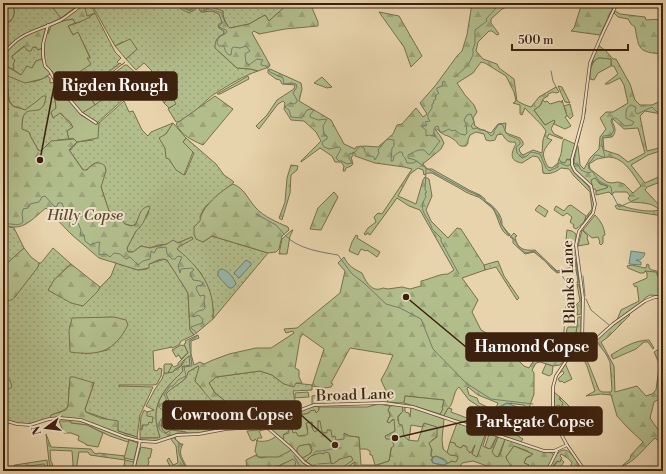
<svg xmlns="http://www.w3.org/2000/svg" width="666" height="474" font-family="'Libre Bodoni',serif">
<defs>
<pattern id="grass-dots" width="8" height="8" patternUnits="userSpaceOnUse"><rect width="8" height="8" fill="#b2bd8c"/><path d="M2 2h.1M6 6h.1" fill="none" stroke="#9aa278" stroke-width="1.8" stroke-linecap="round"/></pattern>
<pattern id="forest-firs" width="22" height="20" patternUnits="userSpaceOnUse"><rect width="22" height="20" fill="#b2bd8c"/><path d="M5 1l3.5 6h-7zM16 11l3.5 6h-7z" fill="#9aa278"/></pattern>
</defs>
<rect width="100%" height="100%" fill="#e7d3ac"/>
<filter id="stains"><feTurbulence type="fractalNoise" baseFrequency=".005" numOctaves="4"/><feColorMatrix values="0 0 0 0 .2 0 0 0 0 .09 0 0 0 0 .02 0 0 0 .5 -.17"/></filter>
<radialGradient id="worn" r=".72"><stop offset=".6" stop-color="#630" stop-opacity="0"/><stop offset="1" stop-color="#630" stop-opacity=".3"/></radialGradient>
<g fill="url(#grass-dots)" stroke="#776f4d" fill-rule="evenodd">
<path d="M11 3H49L61 18 21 36 6 49 3 46V21L10 22C15 16 16 9 11 3Z"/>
<path d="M91 3H178L181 9 193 11 198 7 201 12C205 12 208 11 211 11 222 11 224 25 224 34L215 48 237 68 251 69 258 71C243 76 229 85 216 93 205 99 189 121 176 122L168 109 175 104 167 101 164 103 160 96 164 94 161 87 146 78 152 71 144 63 136 70 126 59 137 49 122 42 115 46Z"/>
<path d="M183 3H289L269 21 265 15 249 24 230 28C226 25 222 16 223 11L211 7 204 10 197 4 189 10 184 7Z"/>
<path d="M95 13 115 52 121 58 117 62 119 64 93 84H87L84 87 83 85 79 86 74 78 75 75 87 58 90 57 78 33 73 35 68 26 80 22Z"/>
<path d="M25 46 36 47 38 50 42 48V59L36 61 32 68 21 75 13 69 14 68 12 56Z"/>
<path d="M125 65H127L138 75 126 85 127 91 130 93 126 97 97 123 82 113 108 94 100 84Z"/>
<path d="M8 75C23 81 32 86 47 76L50 78V83L55 82 56 84 54 87 56 108 73 127 67 131 69 139 58 140 41 151 38 150C35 143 31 139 28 132L21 129 24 110 21 108 13 106 9 100 7 77Z"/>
<path d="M558 86 562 87 570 103 565 102Z"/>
<path d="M124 101 129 112 133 111 142 130 148 136 151 132 173 123C172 126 168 130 166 134 160 149 172 168 185 175L194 153 183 142 186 138 216 164 224 175 234 182 205 207 200 216 203 242 212 236 268 253 213 319V308L201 273 176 249C181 243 187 243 192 237L178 243 158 245 150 248 141 246 133 252H128L127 248 136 231 147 216 149 211 133 226 125 224 109 211 101 187 99 163C91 162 90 169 84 171L69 150 72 149V147L75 145 77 142 93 140 99 123Z"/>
<path d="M570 104 573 116 570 119 568 116H567L564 106Z"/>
<path d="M3 225 14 228 24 248 3 267Z"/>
<path d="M53 248 71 264 63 271 48 290 82 306 111 276 116 263 138 270 147 269 149 264 165 259 171 265 188 293 190 330 194 335 181 341 179 345 172 348V347L153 351 154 370 157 371 159 368 162 369 161 376 157 384 154 385H119V387L120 386 153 387 140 415 137 437 118 431 107 419 86 412 85 409 94 383 69 387C68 408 72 408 51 415L50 418C45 419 40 422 35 423 24 426 13 422 3 419V298L6 300 38 267 39 263H41ZM109 317 125 320 108 350 85 354Z"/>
<path d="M498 261 504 276 519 298 517 300 496 267 485 270 484 265Z"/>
<path d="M181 345 185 346 188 353 181 359 179 355 176 357 172 350Z"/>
<path d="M189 356 191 366H183V371C180 375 176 378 172 382 156 399 152 414 160 437L157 438H140V429H142L147 412 154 410 146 406 155 389 162 379 164 373C169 373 178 370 181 366 185 362 184 359 189 356Z"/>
<path d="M198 366H200L195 381 203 390 225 401 215 393 209 383 216 377 260 371 272 375 284 384 295 383 312 385V390L293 391 297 410 256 425 223 427 199 433H186V432L171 430 166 433C160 429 161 424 162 419L169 415 170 412 166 409V394C169 389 180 382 185 379L188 372Z"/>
</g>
<g fill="url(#forest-firs)" stroke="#776f4d" fill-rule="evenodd">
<path d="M6 3H11C17 10 14 25 3 21V9Z"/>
<path d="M84 3C88 8 85 14 92 15 87 19 81 22 75 23L73 19C62 21 51 23 47 34L46 32 49 25 58 22Z"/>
<path d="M178 3H183L184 7 189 10C195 9 196 2 203 5L204 10 211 7 223 11C222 16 226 25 230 28L249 24 265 15 269 21 289 3H310L318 22V26L285 29 259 34 254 31 252 33 270 65 269 67 258 71 251 69 237 68 215 48C215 41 217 36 224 34V31L219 28 218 25 222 22 219 14 212 11 201 12 198 7 189 13 181 9Z"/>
<path d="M472 3H516L502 9 491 19V23L499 34 497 35 492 31H489L478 42 476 51 483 59 497 64 499 68 514 79 517 101 525 105 531 107 539 97 556 87 559 92 556 93 553 92 548 94V96L543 99 540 106 534 110 545 125 554 119 555 121 551 129 554 134 563 138 562 139 549 134 547 138 552 140C542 151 541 154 548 167L552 168 558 163 559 159 571 160C570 172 577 175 585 183 592 189 597 202 593 210 591 214 588 217 585 220V218L592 209 590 192 574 176 569 169 561 168C556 172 549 175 543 173L542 164 538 157 533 156 522 163C509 161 511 153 516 144L515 142C508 143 506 140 502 134L497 135 495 140 490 141 486 140 484 134 476 132 470 135 468 140V143L466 146C456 147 460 143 453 139 447 134 444 137 437 129H435L441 137 444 143 441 149 423 164 427 169H432L469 190 480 195 485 199V201C493 205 503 215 502 225L509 234H510L509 236C499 231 499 218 493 209 492 208 480 197 478 197 473 195 466 193 461 189L432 173H428L424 175 423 170 418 168 410 174 398 196 416 204 423 180 425 177 429 179 432 196 426 210 431 221 448 238 457 228 461 229 484 265 485 270 462 278 478 300 472 312 481 330 497 339 503 350 516 358 524 366 529 368C536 356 538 356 550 354L556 361 565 351 559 349 557 347V345L561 344 565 348 570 345 573 344 575 341 578 317H581V344L579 347 571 352 560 365 553 366 540 362 536 363 532 370 534 373V394L526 416 547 423 552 422 554 426 539 423 519 416C515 421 510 429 503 427L505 422 497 420V419L488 416 486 411 469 400 459 387C454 391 454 399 451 405 449 409 445 411 444 416L440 414 443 409 442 408 444 400 405 396 404 403 387 402 388 395 381 380 387 369 393 355 350 348 331 383 333 384 331 387 324 388 312 386 324 349 303 334 300 338 295 368 299 370V377L302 383H296L294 387 284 384 272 375 260 371 216 377 209 383 215 393 225 401 227 408C213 408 204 390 195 381L199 367 198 366 188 372C188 381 171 387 166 394L169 401 165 405 166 408 170 412 169 415 162 419C161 425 160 429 166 433L171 430 186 432V433H178L159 441 140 440V438H157L160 437C152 414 156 400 172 382 175 378 180 375 183 371L182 367 190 365 189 356 183 361 181 366 175 369 173 372 168 373 172 365 174 367 178 365V363L188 353 184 344 186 343 185 341 198 335 199 338 191 341V354L194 365 200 362 204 364 213 360 229 354 256 348H271L294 333 293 331 286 333 284 329 297 328 340 293 345 271 338 263 344 257C348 266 354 269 362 273 366 282 372 293 383 288L388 289 402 287 410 289 421 286V281C431 279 438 274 448 274L454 270 420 210 409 206 397 198 370 235 367 233 366 235 364 234 368 228 376 222 374 217 378 213 382 214 412 169 404 167 375 163 355 156V153L353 152V156L351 157 353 164 351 166 346 168 345 171H343L344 166 341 162H335L332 156 320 148 301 162V161L321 141 316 132 304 121 291 120 284 109 285 103 283 101 278 104 259 129 256 126 267 115 277 100 294 89 295 85 282 84 280 80 276 79 268 73V70L270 69 301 83 302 89 299 101 331 120 344 144 355 149 356 147 365 146 378 147 393 134 397 125 402 124 416 108 423 117 427 114 420 103 435 86 457 56 462 51 467 35ZM481 62 485 63 506 76 514 92 516 101 513 103 520 105V114L522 115 525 108C532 116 541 123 546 131L543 140 542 153 533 150 523 155 520 152 519 149 523 145V142L520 138 506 133 505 130 506 123 498 124 491 133 480 129 475 126 473 118 477 112 474 105 465 95 457 83 473 73ZM468 387 478 395 498 403 496 408 491 409 479 403 477 398 469 395 467 388ZM507 403 524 405 526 407 525 410 520 409 508 421 504 416 508 415 506 413 501 412 499 410V407Z"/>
<path d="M582 3H615L600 35 571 31 574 28Z"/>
<path d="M615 11 620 14 645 17 646 20 663 19V54C638 52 639 50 635 27L631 24 628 19 618 17 614 13Z"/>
<path d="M379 12 399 16 422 56 411 67 404 47Z"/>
<path d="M46 27 43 38 42 48 38 50 36 47H33L31 51H28L24 46 12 56V58L15 60 13 65 14 68 13 69 5 66 8 56 6 52 17 40 33 32Z"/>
<path d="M598 45 606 51 613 59H616L630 84 635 100 640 105H652L663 100V113L661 114 645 111 640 116 647 151 663 147V150L648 155 631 165 645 183 663 175V181L647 187 645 190 663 209V219V216L617 209 615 206 619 204C627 209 650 213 659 210 653 202 640 203 631 202L628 198 630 196 627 192H614L612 195 609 192 596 195V191L608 187 598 182 592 183 593 185 592 186C575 167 569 173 577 145L578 146 580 165 584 169 590 158 599 149 600 137 606 129 600 118 606 112H613L628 103 624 85 620 78 608 84H605L618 74 614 66H611V59L598 58 593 62 592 66H591ZM613 119 624 129 638 128 645 153 628 162 619 155 604 150 603 138 612 137C617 132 615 127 612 121ZM608 157C624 157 633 174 641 186L633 193 624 184 618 182 612 183 607 182 590 169 589 164 597 159Z"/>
<path d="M125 62 84 95 77 90 80 87C85 87 88 84 93 84L120 63 122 65Z"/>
<path d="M3 74 8 75 7 77C7 85 5 100 13 106 16 108 21 108 25 110L37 101 43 96H46C43 125 21 95 22 129L29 132C31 139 35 143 38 150L41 151 51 141 74 139 77 142 69 150 83 170H87C93 163 98 160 105 166L106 171 101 187 109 211 123 221 125 224 131 226 135 225C140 217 139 208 149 206L150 208C146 216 143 226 136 231L127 248 128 252H133L141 246 150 248 167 244 173 240 178 243 192 237 193 239C187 243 181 244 177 249 200 268 215 287 213 319L194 335 190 330 188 293 167 260C161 257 155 262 149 264V268L138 270 99 258 71 234 46 208C31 220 23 232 3 225V112L8 110 9 109 3 105Z"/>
<path d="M248 76 249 79 220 94H217Z"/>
<path d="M322 77 332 87 327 88 314 83Z"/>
<path d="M56 84 63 93 56 100H55L54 87Z"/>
<path d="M105 91 108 95 95 105 92 100 97 95Z"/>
<path d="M215 96 233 109 203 145C192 140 182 136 176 124Z"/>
<path d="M291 165 298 166 297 170 291 175 290 193 282 220 279 218 285 202 287 178Z"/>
<path d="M233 184C244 188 248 199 255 207 264 217 277 222 288 227L289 230 282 236 279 249 276 252 268 253 212 236 203 242 196 239 194 234V227L200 221C201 207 221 191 233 184Z"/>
<path d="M334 192 338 197 321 230 310 229 318 208Z"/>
<path d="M292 230H293L290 236 287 254H279L282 239Z"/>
<path d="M514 233 517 236 515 237C517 249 524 251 535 250L557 271 576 266V261L579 282 577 283 578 280 576 270 573 269 557 273 551 268 545 261 534 252 525 254 513 243V239L510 237Z"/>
<path d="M24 248 31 257 39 263 38 267 15 297C11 301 8 302 3 298V267Z"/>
<path d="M71 264 100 287 98 291 83 306 71 303 48 290 54 280Z"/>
<path d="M647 264 649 265V268L652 270 657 271 661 278 660 282 663 284V295L660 296 658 288H660L658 274 645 271 644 273H640L628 268 627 266 632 265 645 268H646Z"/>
<path d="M577 284H579L581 295V314L577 315 578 310 576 305 580 301Z"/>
<path d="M628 314 630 315 608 337 601 342 614 366 615 392 637 386 646 396 652 394 656 390 659 367 658 361 654 352 659 349C666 365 661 375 659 392L663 391V397L654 402 650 418 661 434V443L655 438C645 447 635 462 622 466L630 459 631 455 643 442 628 428 617 416 611 395 601 394 586 396 595 391 587 366 579 350 581 349 589 365 599 390 602 392H611L612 389 610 362 606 354 596 341 600 337 599 335 608 327 610 328Z"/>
<path d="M114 317 126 320 128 325C114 352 99 356 70 352L69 330 72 318Z"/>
<path d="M649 340 654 348 653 349 648 342H644L636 349 613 359 611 355C622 348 635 340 649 340Z"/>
<path d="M70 377H74L94 383 85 409 86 412 100 418 118 421V431L137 437 138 440 130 438 128 442 110 436 87 425 70 423V418H50L51 415 66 410 68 406Z"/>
<path d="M560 397 576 413 586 429 577 416 566 407 561 408Z"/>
<path d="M402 405 403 411 398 416V421L402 424 404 431 408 440 416 441H418L424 423 438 427 437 437 432 440 431 456 433 457 431 460 433 463 441 465 453 461V456L441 453 442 443 443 449 447 453 450 442 455 443 461 448 463 445 468 447 470 453 475 445H476L472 453 478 454 483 431 487 433 483 446 487 448H492L496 438 498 437 493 452 500 455 505 439 538 450 551 452 555 457C566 439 576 460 583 470L573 471 570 467 572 463 569 459 561 454 560 456 562 458 560 462 557 461 550 471H526L529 465 524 463 526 458 531 456 528 451 514 446 506 457 513 467 520 471H490V467L473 461 462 463 459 469 463 471H388L387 469C376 472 365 469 354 471L355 462 353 463 351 468 345 470 340 459 333 464H331L330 455C319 454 313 453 306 461L302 458 311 453 312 449 310 444 299 446 297 452 283 439 284 438 283 435 289 433 288 426 281 424 268 427 267 426 311 407 318 406 319 410 316 413 314 410 310 411 309 413 291 417 289 421 293 432 308 430 306 423 312 422V428L318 430 317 421H321L327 430H332L333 437 342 432 350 436 359 437 361 465H376L389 461 393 440 385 439V436L395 431 393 419 389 423 387 422 390 415 388 410 390 406Z"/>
<path d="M46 434 51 447 91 449 94 453 97 454 98 453 125 456V460L90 455 88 452H79L76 471H72L73 464 72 451 50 450 51 462 52 463 54 469 57 471H50Z"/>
<path d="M175 437 176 440 181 444H183C176 456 186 460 187 471H172L167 460 169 458 173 465 178 463 176 446 170 438Z"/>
<path d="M291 449 301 460 315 469 314 471H290L288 462 282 464 272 471H247L246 460 256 455 258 457 262 458Z"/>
<path d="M47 460 48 471H46L44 464 14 468 13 466 15 465Z"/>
</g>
<g fill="#b2bd8c" stroke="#776f4d">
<path d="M49 3H81L61 18Z"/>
<path d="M84 3H90L95 13 87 16Z"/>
<path d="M73 19 75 23 68 26 73 35 78 32 90 58H87L91 64 75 75 74 78 79 85H83L84 87H80L77 90 84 95 99 83 105 91 97 95 92 100 95 105 82 113 58 85 53 72 45 64 43 45 46 32 48 34 51 26 63 21Z"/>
<path d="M130 39 137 49 126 59 115 46Z"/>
<path d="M6 54 8 56 6 66 21 75 27 66 32 68 36 61 42 59 45 68 50 71V74L42 79 25 83 3 74V56Z"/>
<path d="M599 58 611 59V66L598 73 594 80 590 79C590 71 591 61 599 58Z"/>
<path d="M63 93 81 115 96 124 99 123 98 138 77 142 73 138 69 139 67 131 73 127 70 122 63 116 62 114 60 113 53 118 51 112 56 108 55 100H56Z"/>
<path d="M171 95 176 104 169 108 164 103Z"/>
<path d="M543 100 545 102 547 101 550 104 560 101 562 103V100L567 116 565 117 571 126 565 129 554 124 555 121 554 120 545 125 534 110 540 106Z"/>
<path d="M173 123 186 138 183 142 193 152 184 175 176 170 169 159 166 158 165 148 159 138 166 134Z"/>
<path d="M564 139 575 144 571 160 567 159 565 163 561 162 559 159C563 152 561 144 564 139Z"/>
<path d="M595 178 600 184 607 186V188L596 191 595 189H593L591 180Z"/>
<path d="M539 205 548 211 545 217 535 210Z"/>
<path d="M571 205 586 216 584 222 576 229 573 227 574 225 570 222 572 217 567 213 563 216 554 210 556 206 564 211 568 206Z"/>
<path d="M595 215C601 221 604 227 605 235L603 236V243L601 245 599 243 600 242 598 237 592 238 583 230Z"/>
<path d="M567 230 572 231 576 234 575 256 565 249Z"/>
<path d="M582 230 588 236 587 238 589 244 578 246Z"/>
<path d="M356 235 358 236 357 238 380 252 377 257 367 250 366 251 361 249 358 255 349 251 352 242Z"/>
<path d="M645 271 656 272 659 279 660 288H658L660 296 650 295 645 298 644 301 617 320 621 310 639 301 637 286 635 287 633 284 647 278V273Z"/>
<path d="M568 327H577L574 343 564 342 567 329Z"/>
<path d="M565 363 572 379 564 383 562 381 560 382 558 379 564 373 563 371 559 373Z"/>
<path d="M165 364H172V365L168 373H164V365Z"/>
<path d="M546 364 553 366 552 374 549 376 542 373Z"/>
<path d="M3 379 10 380 12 387 5 391 3 390Z"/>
<path d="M308 392 309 397 295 398V393Z"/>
<path d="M554 392 560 397 559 399 563 403 561 408H560L559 405 554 407Z"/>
<path d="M324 394 323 404 312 405V396Z"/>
<path d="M405 396 444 400 442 408 443 409 440 414 404 403Z"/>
<path d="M379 404 390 406 388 410 390 415 387 422 389 423 394 419 395 431 385 436 386 439H392L394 446 391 448 389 461 376 465H375L372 455H370V451L366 449H360L359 437 350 436 344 433V439L336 440 335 436 332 437 331 430H327V433L322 432 320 421H318V430L315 432 313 430 312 422 306 423 308 434 306 435 298 436 296 432 293 433 289 418 309 413 310 411 315 410 316 413 319 410V407H367Z"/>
<path d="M402 405 405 406V412L409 413 410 417 411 407 444 419 442 439 443 449 450 455 457 456 458 458 456 462 451 461 449 463H447L444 459 436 456 433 457 431 456 432 450 429 443 437 437V427L424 423 422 427 411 425 409 440C402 437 404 432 402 425L399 424 398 417 403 411Z"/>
<path d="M448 408 452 409 451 412 475 421 478 418 485 420 488 414 489 416 497 419V420L501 422 502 420 505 422 501 435 503 427H507L512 424 510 431 523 439 521 442 444 416Z"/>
<path d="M144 410 147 412V416L153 417 152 423 149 422 148 425H142V429H140L141 417Z"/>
<path d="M59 421H70L71 423 87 425 103 433 98 447 86 445V444L78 440 79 436 71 433H64Z"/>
<path d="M283 421H285L289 431 283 435 284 438 283 439 268 427 278 423 281 424Z"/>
<path d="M457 423 483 431 482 433 485 435 477 457 472 454 475 445 471 453 467 450V447L463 445 461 448 456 446 455 443 450 442Z"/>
<path d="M266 426 267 429 259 431 262 438H258L257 441C264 442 271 441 276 436L291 449 290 451 278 457H258L255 451 257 441 255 439 254 441 251 440 247 431 258 430Z"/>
<path d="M489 434 497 436 490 449 485 447Z"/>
<path d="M498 437 505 439 498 457 495 456 492 452Z"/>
<path d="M129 440 138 443 134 460 124 458Z"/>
<path d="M309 444 312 451 308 455 302 458 297 452V449L299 446Z"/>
<path d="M514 446 533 454 526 458 524 463 529 465 526 471C517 471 512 467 507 460L506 457Z"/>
<path d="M141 447 152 449 150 458H148L149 462 146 471H134Z"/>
<path d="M326 452 329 453 331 463 333 464 340 459 351 456 353 460 343 467 346 470 351 468 350 465 355 462 354 470 326 471 325 469 314 467 306 461 311 456 320 453 323 454Z"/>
<path d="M293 459 296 462 294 468 291 469 290 471H272L274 466H279Z"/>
<path d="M561 459 564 462 561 466 567 471H550L558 461 560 462Z"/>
<path d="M125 460 134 462 133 468 127 469 126 466H124Z"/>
</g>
<g fill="#97b8ab" stroke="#737c6c">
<path d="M631 251 645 253C644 257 641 261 636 260L641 262V265L629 264Z"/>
<path d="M246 260 251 263V265L239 278 234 273Z"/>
<path d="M221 269C227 269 235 279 236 284L232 288H229L218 276V271Z"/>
<path d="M507 403 520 408V410L510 416 506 413 501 412 499 408Z"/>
<path d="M436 456 446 461 447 463 444 465 433 463 432 459Z"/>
</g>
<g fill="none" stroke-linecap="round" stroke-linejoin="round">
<g stroke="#737c6c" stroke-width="1">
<path d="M183 3 182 5 183 8 190 11 199 4 202 5 201 10 203 11 210 9 222 13V16L225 21 220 25 219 27 226 30 227 32 225 34C220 36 218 38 217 43L219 46H224C225 50 226 55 231 55L232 48 234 47 240 48 246 46 250 51 245 54 246 63 249 65 257 59 263 60 261 63V65L266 66 270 72 283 78 284 84 292 83 296 84 297 87 293 93 297 100V102L294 104 290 103 285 107 289 110 291 117 302 118 307 110 310 109 314 110 310 115V117L318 120 327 119 323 126 324 135 327 136V139L323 141 322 144 324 147 329 149 339 147 341 149 336 158 339 161H342L347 164 352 163 349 158V154L354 153 360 146 364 148C366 155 366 155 374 157L375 160 379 153 378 150 387 139 394 140V146L392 148 391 161H393L394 156 399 152H402L403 156 405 158 407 163H413L417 161"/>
<path d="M185 3V5"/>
<path d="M551 71 553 81 556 87"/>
<path d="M455 77 468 65 473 55V49L475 43V30L487 21 486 19 497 7 498 3"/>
<path d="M435 136 429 135 426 136V130L422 127V126L427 125 425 122 430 121 428 118V114L432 108V104H433L434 100 436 99 435 96 439 93 437 91V88L442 86 443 81 445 82"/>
<path d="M578 143 586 109"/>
<path d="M574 163 578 165 581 170 588 173 591 172"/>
<path d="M574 163 577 145"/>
<path d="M426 168 425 190 427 192 425 193 426 197C416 211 430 218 432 229L441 238V241L459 274"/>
<path d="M639 198 619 207 612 194 611 187 599 181 592 171 589 169 588 164 592 160 595 155H597L603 157 605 156C603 149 600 143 603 136L611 135 614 130 611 121 612 118H616L625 126 632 125 634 122 626 118C626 113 625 108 631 105L636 107 635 111 637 114 652 107 657 112H663"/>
<path d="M256 214 276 225 284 234"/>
<path d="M3 220 6 224C12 223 19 227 23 222L22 214 23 209 28 208 30 204 39 202 42 197 45 196 55 207 57 206 58 203H62L64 209 70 214V225L78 223 81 230 80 235H84L85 241 90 245 98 242H100L99 246V255L106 254 110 257 114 253 120 254 126 259 130 257 138 265 143 261 150 259 151 251 154 253 157 248 166 247 167 254 172 259H175L178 256 182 257 178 266 180 273 181 269 192 268 194 270 190 273 193 280 200 281 203 283 202 285 197 286 196 289 200 296 204 295 205 296 204 300 205 308 203 310 198 311 193 315V317L198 315 203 319 202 323 191 327 192 329 195 331 196 333"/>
<path d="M285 235C297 249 321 252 338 255L352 274 364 283 386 304 400 308 421 319 433 349 466 383 491 399 533 404"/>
<path d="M575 257 578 280"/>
<path d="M583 276 585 296"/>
<path d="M569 295 566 282 560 272H557L534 251 526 253 520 249 514 239 508 234 501 224 500 220 492 206 485 202 480 196 468 191 426 168 415 160 408 158V155C414 153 416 149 424 150L429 155 430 154 440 141C435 138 432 132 435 127L438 126 440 132H443L449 129 452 131 455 130 460 134 465 135 467 133 466 124 464 120 467 115 471 114 474 122 471 126 473 129 477 128 480 130H485L491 136 494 134V131L499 124 503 125C507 139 511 134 520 141V144L516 147 517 153 522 158 527 156 531 152 540 154 546 168 549 171 558 167V164L560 163 567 166 574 163"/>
<path d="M586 299 591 310 609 325"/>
<path d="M559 344 564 331 566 306 568 301"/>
<path d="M510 355 514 357"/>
<path d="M313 455 316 451C325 452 333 447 341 448"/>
<path d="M294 456 303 471"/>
<path d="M318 464 331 463"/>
<path d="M186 471C184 459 177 459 179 443 177 441 175 438 172 437 165 432 154 432 161 419 162 417 166 415 168 413L161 409 158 406 166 401V398L164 395 170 386H173L178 380 186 376 184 367 192 366 189 341 196 337 197 335"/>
<path d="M307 471 313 465H316"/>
<path d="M395 471V463"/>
</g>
<g stroke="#674e36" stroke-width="3.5">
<g id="minor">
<path d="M48 25 43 44V56L45 66 50 71 58 86 81 113 96 123"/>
<path d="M3 55C20 31 37 32 61 20 69 15 76 9 84 3"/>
<path d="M582 348 583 298 576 245 579 231 593 213 595 204 591 186 575 171 572 165V159L583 118 590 63 601 37 617 3"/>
<path d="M3 420 17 424 30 425 49 419 60 418 81 420 125 437 140 441 156 442 177 435 199 434 226 429 256 427 314 405 384 403 413 407 544 451H554L567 445"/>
<path d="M266 424 269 429 291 448 304 462 313 468 324 471"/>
<path d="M133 471 140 441"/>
<path d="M547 471 557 451"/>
<path d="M585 471 567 445 554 421 553 416V387L556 376 570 355 593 342 613 324 645 301 655 297H663"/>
</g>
</g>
<use href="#minor" stroke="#efe2c9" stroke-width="2"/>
</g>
<g text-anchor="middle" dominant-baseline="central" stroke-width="4" stroke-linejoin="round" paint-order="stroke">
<g font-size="15" font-style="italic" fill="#5a482e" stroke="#efe2c9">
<text x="85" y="215">Hilly Copse</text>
</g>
<g font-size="15" fill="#3c210e" stroke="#efe2c9">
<text transform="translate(569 282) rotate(-92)">Blanks Lane</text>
<text transform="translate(355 395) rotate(-2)">Broad Lane</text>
</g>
</g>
<path fill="none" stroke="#3c210e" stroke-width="1.5" d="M40 160L54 86M406 297L466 347M335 445L301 415M395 438L467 421"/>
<g fill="#3c210e" stroke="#efe2c9" stroke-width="1.5">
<circle cx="40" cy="160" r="4"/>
<circle cx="406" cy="297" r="4"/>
<circle cx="335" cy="445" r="4"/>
<circle cx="395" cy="438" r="4"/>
</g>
<g fill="#3c210e" stroke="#3c210e" stroke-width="1.5">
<rect x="54" y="72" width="123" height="28" rx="4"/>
<rect x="466" y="333" width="131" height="28" rx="4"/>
<rect x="163" y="401" width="138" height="28" rx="4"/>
<rect x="467" y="407" width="135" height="28" rx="4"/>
</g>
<g font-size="16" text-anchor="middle" font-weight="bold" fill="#fff">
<text x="115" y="91">Rigden Rough</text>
<text x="532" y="352">Hamond Copse</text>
<text x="232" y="420">Cowroom Copse</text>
<text x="535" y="427">Parkgate Copse</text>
</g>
<rect width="666" height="474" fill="none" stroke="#e7d3ac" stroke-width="16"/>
<rect x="4" y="4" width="658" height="466" fill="none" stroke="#3c210e" stroke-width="2"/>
<rect x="8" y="8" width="650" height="458" fill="none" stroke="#3c210e"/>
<g transform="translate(46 428) rotate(255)" stroke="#efe2c9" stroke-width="3" paint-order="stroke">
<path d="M0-3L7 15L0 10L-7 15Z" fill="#3c210e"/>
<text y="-6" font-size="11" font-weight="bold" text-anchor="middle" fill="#3c210e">N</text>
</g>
<path d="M512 44v6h116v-6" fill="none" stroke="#3c210e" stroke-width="2"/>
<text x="518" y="44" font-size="12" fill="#3c210e" stroke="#efe2c9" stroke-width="3" paint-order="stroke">500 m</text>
<rect width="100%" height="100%" filter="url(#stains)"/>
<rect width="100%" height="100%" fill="url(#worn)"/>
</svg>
